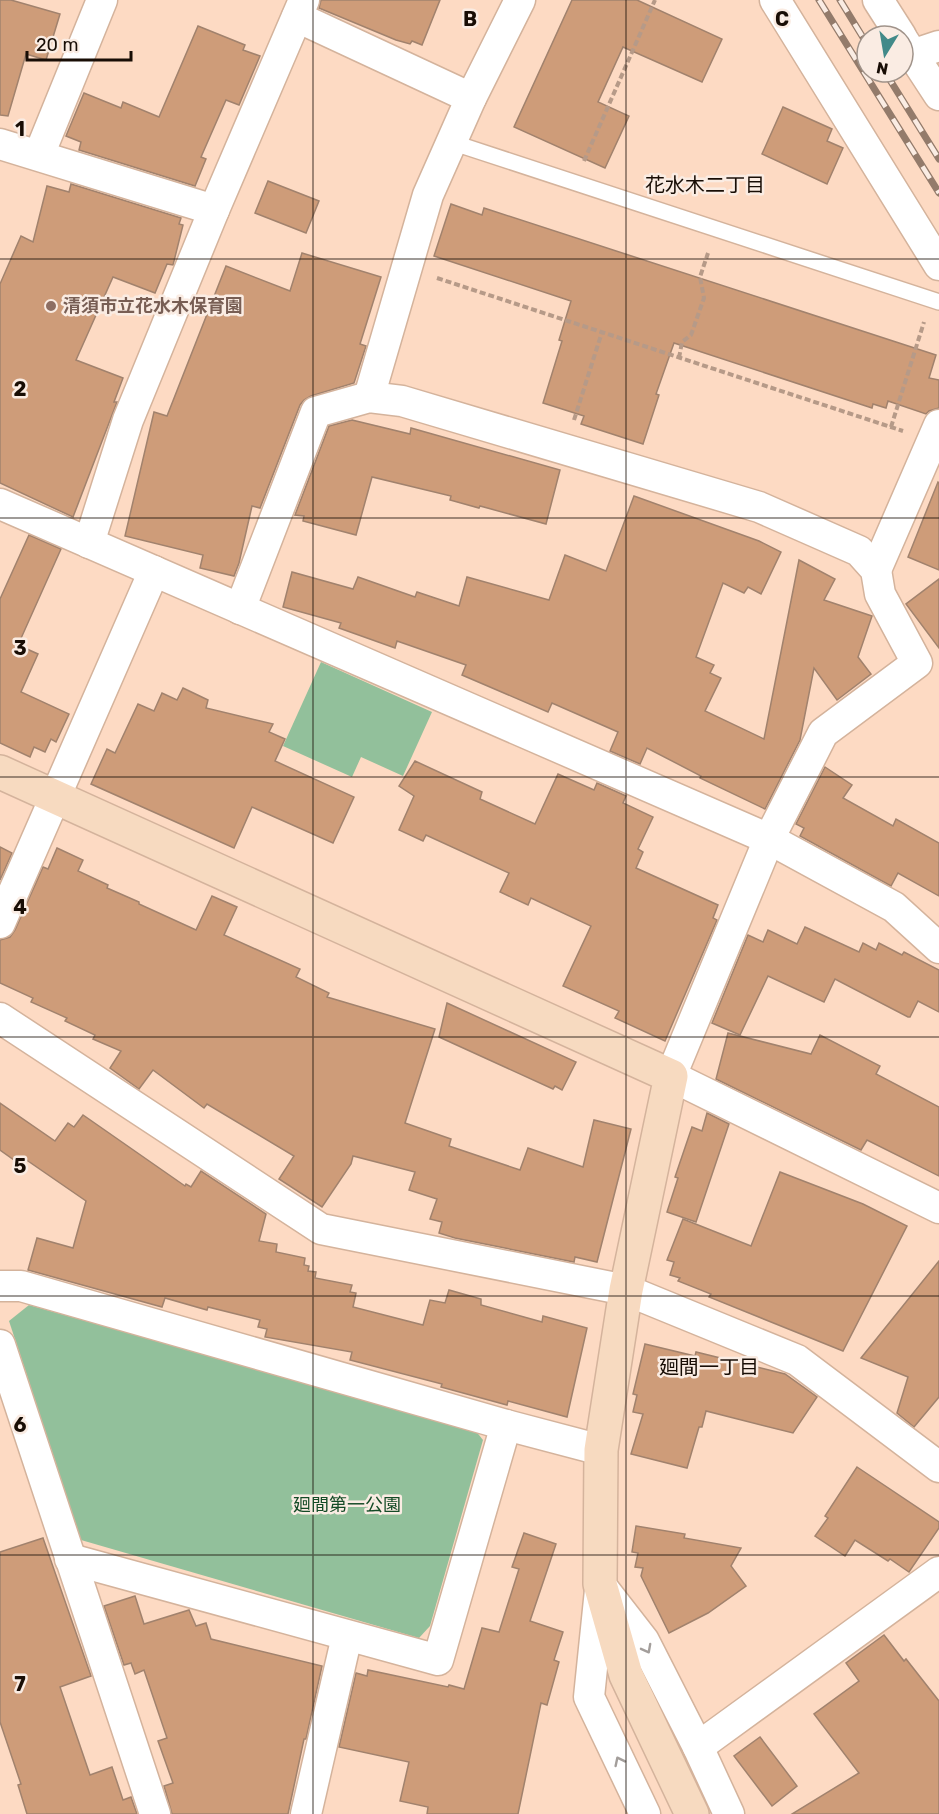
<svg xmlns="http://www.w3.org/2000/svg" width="939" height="1814" font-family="Rubik,'Noto Sans JP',sans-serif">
<rect width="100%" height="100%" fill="#fddac3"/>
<g fill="#92c09b">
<path d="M321 662 432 712 403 776 361 757 352 777 283 746Z"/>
<path d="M29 1305 475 1430 483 1440 430 1626 419 1638 81 1540 9 1321Z"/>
</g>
<g fill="#ce9c79" stroke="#a1826d" stroke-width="1.5">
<path d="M0 0H11L60 14 46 60 26 54 8 116 0 115Z"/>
<path d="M321 0H440L422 45 412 41 410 44 396 40 319 8Z"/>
<path d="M572 0H637L722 39 702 82 623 47 598 102 629 116 605 168 514 127Z"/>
<path d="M198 26 245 45 243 50 260 56 239 105 226 100 201 157 206 159 195 186 79 150 81 142 66 136 84 93 121 108 123 102 159 117Z"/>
<path d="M783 107 832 129 827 141 843 148 827 184 762 154Z"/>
<path d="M268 181 319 201 306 233 255 213Z"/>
<path d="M71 184 181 218 179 224 183 225 173 265 167 264 155 293 113 277 76 360 123 378 114 402H117L73 517 0 483V284L21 236 33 242 47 186 69 192Z"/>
<path d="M451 204 482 215 484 208 936 355 929 378 939 380V408L929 411 926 414 888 401 886 408 873 404 872 408 674 343 656 394 659 395 643 444 581 424 584 416 543 403 562 341 559 340 571 301 434 256Z"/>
<path d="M302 253 381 277 360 344 366 346 354 383 311 396 304 400 300 405 260 508 252 506 239 563 234 576 200 568 203 555 125 536 154 412 167 416 226 266 290 291Z"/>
<path d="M352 420 410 434 411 428 560 470 546 524 480 506 479 508 450 500 451 496 372 477 356 535 303 521 304 516 295 515 329 426Z"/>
<path d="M938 482 939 483V570L908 557Z"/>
<path d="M634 496 759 541 781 552 761 594 748 587 744 593 723 583 696 657 714 665 710 673 721 678 705 711 764 739 799 560 835 579 824 600 872 616 858 657 871 674 837 700 814 668 800 740 765 809 700 778 701 776 647 748 640 764 610 751 618 732 552 703 548 712 462 675 466 665 397 641 395 648 339 628 341 623 283 607 292 572 353 589 358 577 415 597 417 592 459 606 467 577 549 600 565 555 606 571Z"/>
<path d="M29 535 61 549 18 645 38 654 21 692 69 714 56 742 51 739 45 752 34 747 30 757 0 743V599Z"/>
<path d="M939 579V648L906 604Z"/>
<path d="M183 688 208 700 206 708 273 724 269 732 285 739 275 761 354 797 333 843 252 807 234 848 91 784 107 749 115 753 138 704 154 711 162 693 177 700Z"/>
<path d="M415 761 482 792 480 799 535 824 558 774 594 790 597 783 626 796 623 803 653 817 638 849 643 852 636 868 718 905 713 918 717 920 665 1041 615 1018 619 1011 563 986 591 926 531 898 528 905 500 892 509 873 426 835 423 841 399 830 414 796 399 786Z"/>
<path d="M825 767 852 785 843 798 893 826 896 819 939 843V896L898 873 891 886 800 836 804 828 796 824Z"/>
<path d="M0 847 12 853 0 880Z"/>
<path d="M57 848 83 860 78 871 108 885 107 888 139 902V904L196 930 212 896 237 907 224 935 300 969 296 977 329 993 327 997 435 1029 405 1123 451 1139 449 1146 520 1170 528 1148 583 1167 594 1120 631 1129 597 1262 575 1257 574 1262 455 1238 439 1233 442 1222 430 1219 437 1199 409 1190 415 1172 353 1156 351 1164 322 1207 279 1179 294 1156 207 1104 204 1108 153 1070 139 1089 110 1068 121 1051 93 1039 95 1035 65 1021 67 1018 31 1002 33 998 0 983V940L10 937 15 930 43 867 48 869Z"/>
<path d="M805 927 859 952 863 943 876 950 879 943 902 955 904 952 939 970V1012L918 1001 910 1017H908L835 979 824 1002 768 976 740 1035 712 1023 748 935 763 942 768 930 797 944Z"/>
<path d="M447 1003 576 1062 562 1090 555 1086 553 1089 439 1037Z"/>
<path d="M728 1033 811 1054 820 1035 880 1066 876 1074 939 1107V1176L867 1140 861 1150 716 1079Z"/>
<path d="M0 1103 55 1141 68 1123 74 1127 83 1115 185 1186 186 1184 191 1187 201 1171 266 1214 259 1241 277 1244 276 1252 305 1258 304 1265 309 1266 308 1271 316 1272 315 1278 352 1285 350 1292 356 1293 353 1307 423 1325 430 1300 445 1303 449 1290 481 1299V1305L542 1322 543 1316 587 1328 567 1417 508 1401 507 1405 441 1387 442 1384 350 1360 352 1352 265 1337 267 1329 258 1327 260 1320 208 1307 207 1310 165 1298 162 1307 28 1270 37 1238 73 1248 86 1201 25 1159 21 1165 0 1150Z"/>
<path d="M707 1113 729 1124 696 1222 667 1212 678 1178 675 1177 692 1127 702 1131Z"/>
<path d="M780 1172 863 1204 907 1226 843 1351 709 1297 711 1294 678 1281 680 1278 670 1275 674 1262 667 1260 683 1219 751 1246Z"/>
<path d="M939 1261V1397L914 1427 897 1413 908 1377 861 1358Z"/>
<path d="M645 1344 695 1356 696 1352 785 1374 817 1397 793 1433 706 1411 702 1427H699L687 1468 631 1454 643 1414 633 1412 637 1395 633 1394Z"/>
<path d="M857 1467 939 1522V1528L909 1572 890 1559 888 1561 855 1540 845 1556 815 1536 828 1518 825 1516Z"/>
<path d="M636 1526 685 1534 684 1538 741 1548 731 1566 746 1586 708 1613 669 1633 641 1576 643 1568 635 1567 638 1553 632 1552Z"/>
<path d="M524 1533 556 1544 530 1621 563 1632 554 1660 559 1662 547 1705 541 1703 518 1814H427L428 1807 400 1801 409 1762 339 1747 356 1673 367 1676 368 1670 448 1687 449 1685 464 1689 482 1628 499 1632 519 1569 512 1567Z"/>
<path d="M43 1538 91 1676 60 1687 90 1775 112 1767 123 1800 131 1797 137 1814H27L18 1785 21 1784 0 1722V1552Z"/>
<path d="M135 1596 144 1624 189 1610 196 1626 206 1623 211 1639 322 1666 306 1739H304L288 1814H172L164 1786 173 1783 158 1741 167 1738 144 1670 135 1674 131 1663 124 1665 104 1606Z"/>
<path d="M884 1635 904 1661 906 1659 939 1701V1814H792L859 1773 814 1714 859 1681 846 1663Z"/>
<path d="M760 1737 797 1786 772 1806 734 1756Z"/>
</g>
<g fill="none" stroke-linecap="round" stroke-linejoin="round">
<g stroke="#d4b39c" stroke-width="18">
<path id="lane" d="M451 142 939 302"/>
</g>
<g stroke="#d4b39c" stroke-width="33">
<g id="street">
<path d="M775 0 939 265"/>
<path d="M878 0 901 36"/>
<path d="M297 17 471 98"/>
<path d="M903 40 939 95"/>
<path d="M912 55 939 46"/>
<path d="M0 144 214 210"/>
<path d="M39 155 102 0"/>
<path d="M369 397 428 195 471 98 520 0"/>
<path d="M0 504 769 839 894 907 939 948"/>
<path d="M89 543 128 420 214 210 304 0"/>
<path d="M876 570 939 425"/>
<path d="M240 609 316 412 369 397 402 401 759 507 859 551 876 570 880 594 917 663 823 733 769 839 671 1076 939 1208"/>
<path d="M0 923 154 571"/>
<path d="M0 1018 321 1229 626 1290 797 1360 939 1467"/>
<path d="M0 1286H21L506 1425 601 1450"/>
<path d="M0 1345 155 1814"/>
<path d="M70 1559 438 1660 506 1425"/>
<path d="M602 1587 644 1641 698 1747 729 1814"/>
<path d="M600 1590 589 1697 645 1814"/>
<path d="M698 1747 939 1572"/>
<path d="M306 1814 347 1636"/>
</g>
</g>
<g stroke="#d4b39c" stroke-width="36">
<path id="secondary" d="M0 772 671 1076 626 1290 601 1450 600 1584 626 1675 692 1814"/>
</g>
<g stroke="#b69a88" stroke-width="4" stroke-dasharray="6 3" stroke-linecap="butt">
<path d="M584 161 655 0"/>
<path d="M437 278 903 431"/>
<path d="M679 358 682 342 691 335 704 298 700 277 708 253"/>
<path d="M574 420 602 332"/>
<path d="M891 427 924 322"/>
</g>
<use href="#lane" stroke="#fff" stroke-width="15"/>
<use href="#street" stroke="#fff" stroke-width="30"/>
<use href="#secondary" stroke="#f7dac0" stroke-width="33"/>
<g stroke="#937b6b" stroke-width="7">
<g id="rail">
<path d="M819 0 939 193"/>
<path d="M840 0 867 44"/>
<path d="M885 72 939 159"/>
</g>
</g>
<use href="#rail" stroke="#faece3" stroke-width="4.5" stroke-dasharray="14" stroke-linecap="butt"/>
</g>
<defs><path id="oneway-chevron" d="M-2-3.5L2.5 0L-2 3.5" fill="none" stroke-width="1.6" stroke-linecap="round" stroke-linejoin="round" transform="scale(1.5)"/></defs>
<g stroke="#a39e9b">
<use href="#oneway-chevron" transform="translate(647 1649) rotate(62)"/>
<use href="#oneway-chevron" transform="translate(619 1761) rotate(-116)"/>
</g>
<path fill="none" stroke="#180d05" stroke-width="1.5" stroke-opacity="0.55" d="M313 0V1814M626 0V1814M0 259H939M0 518H939M0 777H939M0 1037H939M0 1296H939M0 1555H939"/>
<circle fill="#8d6e63" stroke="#faece3" stroke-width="2" cx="51" cy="306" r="6"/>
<g text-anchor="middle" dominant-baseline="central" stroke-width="5" stroke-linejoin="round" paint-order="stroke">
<g font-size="18" font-weight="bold" fill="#785e54" stroke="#faece3" text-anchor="start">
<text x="63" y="306">清須市立花水木保育園</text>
</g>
<g font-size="18" fill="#144b26" stroke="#faece3">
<text x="347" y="1505">廻間第一公園</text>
</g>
<g font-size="20" fill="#180d05" stroke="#faece3">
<text x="705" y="185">花水木二丁目</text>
<text x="709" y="1367">廻間一丁目</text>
</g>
</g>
<g font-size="20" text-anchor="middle" font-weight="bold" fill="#180d05" stroke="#faece3" stroke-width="5" stroke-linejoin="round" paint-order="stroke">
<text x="470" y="26">B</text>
<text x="782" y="26">C</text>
<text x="20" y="136">1</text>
<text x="20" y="396">2</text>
<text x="20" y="655">3</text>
<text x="20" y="914">4</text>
<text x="20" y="1173">5</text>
<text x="20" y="1432">6</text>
<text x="20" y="1691">7</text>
</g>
<g transform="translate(885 54) rotate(191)"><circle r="28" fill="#faece3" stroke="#a0938a" stroke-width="1.5"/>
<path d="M0-4.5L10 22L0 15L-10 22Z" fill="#428a89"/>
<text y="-9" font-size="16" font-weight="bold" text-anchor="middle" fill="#180d05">N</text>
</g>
<path d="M27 51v9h104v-9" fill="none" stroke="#180d05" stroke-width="3"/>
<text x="36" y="51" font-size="18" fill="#180d05" stroke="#faece3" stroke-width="4.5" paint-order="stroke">20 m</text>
</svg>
